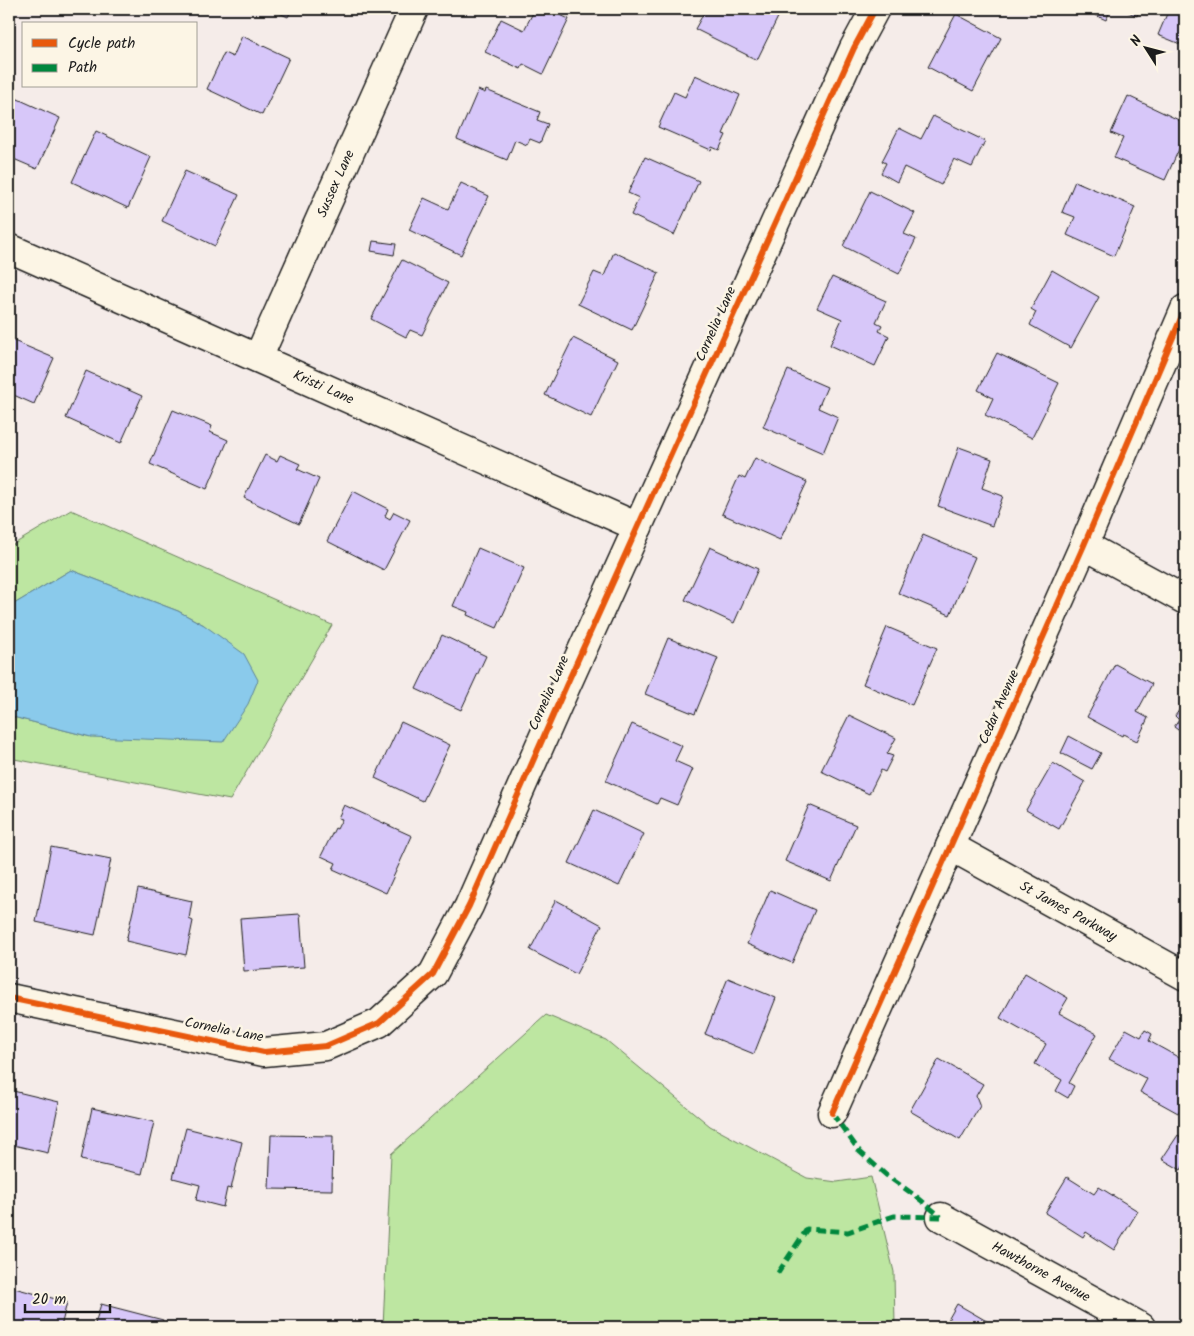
<svg xmlns="http://www.w3.org/2000/svg" width="1194" height="1336" font-family="Kalam,sans-serif">
<rect width="100%" height="100%" fill="#f5ece9"/>
<filter id="ink" filterUnits="userSpaceOnUse"><feTurbulence type="fractalNoise" baseFrequency=".02" numOctaves="2"/><feDisplacementMap in="SourceGraphic" scale="10" xChannelSelector="R" yChannelSelector="G"/><feConvolveMatrix kernelMatrix="1 2 1 2 8 2 1 2 1" color-interpolation-filters="sRGB"/></filter>
<g filter="url(#ink)">
<g fill="#bde6a1" stroke="#6c815e">
<path d="M71 510 332 625 230 800 9 758V716L91 737 204 625 178 611 71 570 9 607V547Z"/>
<path d="M546 1015 606 1040 710 1126 807 1178 837 1182 871 1177 894 1272 895 1327H383L391 1154Z"/>
</g>
<path fill="#8acaeb" stroke="#5e8498" d="M71 570 178 611 204 625 244 654 258 680 248 704 223 742 91 737 9 716V607Z"/>
<g fill="#d7c7f9" stroke="#1c1c1c">
<path d="M270 9H292L288 17Z"/>
<path d="M535 9H547L569 19 543 74 523 64 521 69 485 52 501 19 524 30Z"/>
<path d="M706 9 709 10V9H782L757 60 695 29Z"/>
<path d="M1082 9H1111L1106 20Z"/>
<path d="M1122 9H1140L1137 16Z"/>
<path d="M1169 9H1185V46L1158 35Z"/>
<path d="M956 14 1001 38 973 91 928 67Z"/>
<path d="M242 36 289 58 262 115 207 89 224 53 233 57Z"/>
<path d="M695 75 740 95 723 134 726 135 719 150 712 147 711 150 658 127 674 92 685 97Z"/>
<path d="M478 90 485 93 486 90 540 112 537 120 548 124 540 143 530 139 527 145 515 140 507 160 457 139Z"/>
<path d="M9 95 60 118 37 169 9 157Z"/>
<path d="M1128 96 1185 123V136L1165 180 1114 158 1123 138 1111 133Z"/>
<path d="M933 116 985 141 972 167 954 159 941 185 904 167 897 182 881 173 886 163 882 161 899 128 921 139Z"/>
<path d="M96 131 151 157 128 208 72 182Z"/>
<path d="M645 157 699 181 674 235 631 215 639 198 628 193Z"/>
<path d="M185 171 239 195 215 246 162 221Z"/>
<path d="M1075 181 1135 207 1114 256 1067 235 1075 217 1062 212Z"/>
<path d="M461 183 489 196 461 255 409 230 424 198 448 209Z"/>
<path d="M870 191 915 213 904 234 916 239 899 274 843 246Z"/>
<path d="M373 241 396 244 394 255 371 251Z"/>
<path d="M614 252 659 273 632 330 578 304 594 272 604 276Z"/>
<path d="M402 260 448 283 422 335 410 330 406 337 371 319Z"/>
<path d="M1052 270 1099 297 1071 348 1030 325 1036 312 1031 309Z"/>
<path d="M832 277 886 301 876 322 882 325 879 331 889 336 875 366 830 345 842 319 817 308Z"/>
<path d="M573 338 618 360 591 417 545 395Z"/>
<path d="M9 339 54 358 34 404 9 393Z"/>
<path d="M997 353 1059 383 1032 438 985 415 993 398 978 390Z"/>
<path d="M788 370 827 387 818 408 838 417 823 453 763 427Z"/>
<path d="M86 371 142 396 121 443 66 418Z"/>
<path d="M173 410 212 426 210 432 228 440 207 489 150 464Z"/>
<path d="M959 447 992 459 982 488 1003 496 992 526 938 506Z"/>
<path d="M265 455 277 461 280 455 300 464 297 469 319 479 299 524 244 498Z"/>
<path d="M755 458 807 482 780 540 722 514 739 476 745 479Z"/>
<path d="M353 491 388 509 385 516 390 519 394 512 410 520 384 570 327 541Z"/>
<path d="M1185 492V504L1180 501Z"/>
<path d="M923 535 975 557 950 615 898 593Z"/>
<path d="M710 547 758 569 734 623 685 600Z"/>
<path d="M478 548 524 568 497 628 467 615 468 612 453 606Z"/>
<path d="M887 627 937 648 912 705 863 684Z"/>
<path d="M442 635 486 656 461 710 416 689Z"/>
<path d="M668 638 718 658 695 714 645 694Z"/>
<path d="M1115 664 1152 684 1137 712 1148 718 1137 741 1123 734 1122 736 1087 717Z"/>
<path d="M1185 702V735L1174 727 1179 720 1175 716Z"/>
<path d="M849 715 896 738 887 754 893 756 885 772 881 770 869 794 821 771Z"/>
<path d="M401 722 450 745 423 801 375 778Z"/>
<path d="M632 724 682 746 675 761 693 769 677 805 660 798 657 804 606 781Z"/>
<path d="M1069 736 1101 753 1092 769 1061 753Z"/>
<path d="M1053 763 1085 782 1059 829 1026 810Z"/>
<path d="M344 805 412 836 386 893 333 869 336 863 321 856 335 828 337 829 342 819 338 818Z"/>
<path d="M809 805 856 825 831 881 785 861Z"/>
<path d="M594 810 644 834 619 886 569 863Z"/>
<path d="M51 847 111 859 95 935 36 922Z"/>
<path d="M9 852 12 853 9 872Z"/>
<path d="M138 889 192 901 189 919 193 921 186 955 126 941Z"/>
<path d="M770 890 815 910 792 963 747 944Z"/>
<path d="M556 900 602 925 576 974 530 950Z"/>
<path d="M300 914 304 967 244 971 240 918Z"/>
<path d="M1025 973 1068 998 1059 1013 1097 1034 1069 1083 1074 1086 1068 1098 1056 1091 1062 1080 1035 1064 1046 1044 1000 1018Z"/>
<path d="M728 978 776 998 754 1054 705 1034Z"/>
<path d="M1126 1029 1141 1037 1145 1030 1152 1034 1149 1041 1185 1061V1100L1178 1113 1140 1092 1147 1079 1109 1059Z"/>
<path d="M939 1059 983 1084 976 1096 980 1106 960 1140 910 1111Z"/>
<path d="M9 1090 59 1102 48 1153 9 1144Z"/>
<path d="M92 1108 154 1122 142 1174 81 1160Z"/>
<path d="M186 1128 242 1142 231 1189 227 1188 223 1207 196 1200 200 1185 173 1178Z"/>
<path d="M271 1135 333 1136 332 1190 269 1189Z"/>
<path d="M1178 1135 1185 1140V1163L1181 1170 1162 1159Z"/>
<path d="M1067 1177 1094 1194 1099 1187 1138 1211 1114 1250 1086 1232 1083 1237 1045 1213Z"/>
<path d="M14 1288 67 1302 61 1327H9V1291L13 1292Z"/>
<path d="M101 1304 163 1320 161 1327H94Z"/>
<path d="M957 1304 997 1327H944Z"/>
</g>
<g fill="none" stroke-linecap="round" stroke-linejoin="round">
<g stroke="#1c1c1c" stroke-width="31">
<g id="minor">
<path id="s1" d="M9 248 638 527"/>
<path id="s2" d="M258 358 414 9"/>
<path d="M1084 545 1185 600"/>
<path id="s3" d="M950 846 1185 976"/>
<path d="M9 998 264 1052 326 1046 379 1023 433 974 469 906 566 686 854 48 875 9"/>
<path d="M832 1113 1084 545 1185 309"/>
<path id="s4" d="M941 1217 1141 1327"/>
</g>
</g>
<use href="#minor" stroke="#fcf5e5" stroke-width="28"/>
<g stroke="#00873e" stroke-width="5" stroke-dasharray="10 5" stroke-linecap="butt">
<path d="M832 1113 860 1152 886 1175 917 1197 941 1217"/>
<path d="M778 1273 807 1229 848 1232 894 1216 941 1217"/>
</g>
<g stroke="#fcf5e5" stroke-width="9">
<g id="cycleway">
<path d="M9 998 264 1052 326 1046 379 1023 433 974 469 906 566 686 854 48 875 9"/>
<path d="M832 1113 1084 545 1185 309"/>
</g>
</g>
<use href="#cycleway" stroke="#e8590c" stroke-width="6"/>
</g>
</g>
<g text-anchor="middle" dominant-baseline="central" stroke-width="5" stroke-linejoin="round" paint-order="stroke">
<g font-size="14" fill="#1c1c1c" stroke="#fcf5e5">
<text stroke="none"><textPath href="#s2" startOffset="191">Sussex Lane</textPath></text>
<text transform="translate(716 324) rotate(-66)">Cornelia Lane</text>
<text stroke="none"><textPath href="#s1" startOffset="344">Kristi Lane</textPath></text>
<text transform="translate(549 693) rotate(-66)">Cornelia Lane</text>
<text transform="translate(999 707) rotate(-66)">Cedar Avenue</text>
<text stroke="none"><textPath href="#s3" startOffset="135">St James Parkway</textPath></text>
<text transform="translate(224 1030) rotate(11)">Cornelia Lane</text>
<text stroke="none"><textPath href="#s4" startOffset="114">Hawthorne Avenue</textPath></text>
</g>
</g>
<rect width="1194" height="1336" fill="none" stroke="#fcf5e5" stroke-width="30"/>
<rect x="15" y="15" width="1164" height="1306" fill="none" stroke="#1c1c1c" stroke-width="2" filter="url(#ink)"/>
<rect x="22" y="22" width="175" height="65" fill="#fcf5e5" stroke="#a29e95"/>
<rect x="32" y="39" width="25" height="8" fill="#e8590c" stroke="#a29e95"/>
<text x="68" y="48" font-size="15" fill="#1c1c1c">Cycle path</text>
<rect x="32" y="64" width="25" height="8" fill="#00873e" stroke="#a29e95"/>
<text x="68" y="72" font-size="15" fill="#1c1c1c">Path</text>
<g transform="translate(1146 48) rotate(306)" stroke="#fcf5e5" stroke-width="4" paint-order="stroke">
<path d="M0-4L9 19L0 12L-9 19Z" fill="#1c1c1c"/>
<text y="-8" font-size="14" font-weight="bold" text-anchor="middle" fill="#1c1c1c">N</text>
</g>
<path d="M25 1304v8h85v-8" fill="none" stroke="#1c1c1c" stroke-width="2.5"/>
<text x="32" y="1304" font-size="15" fill="#1c1c1c" stroke="#fcf5e5" stroke-width="4" paint-order="stroke">20 m</text>
</svg>
